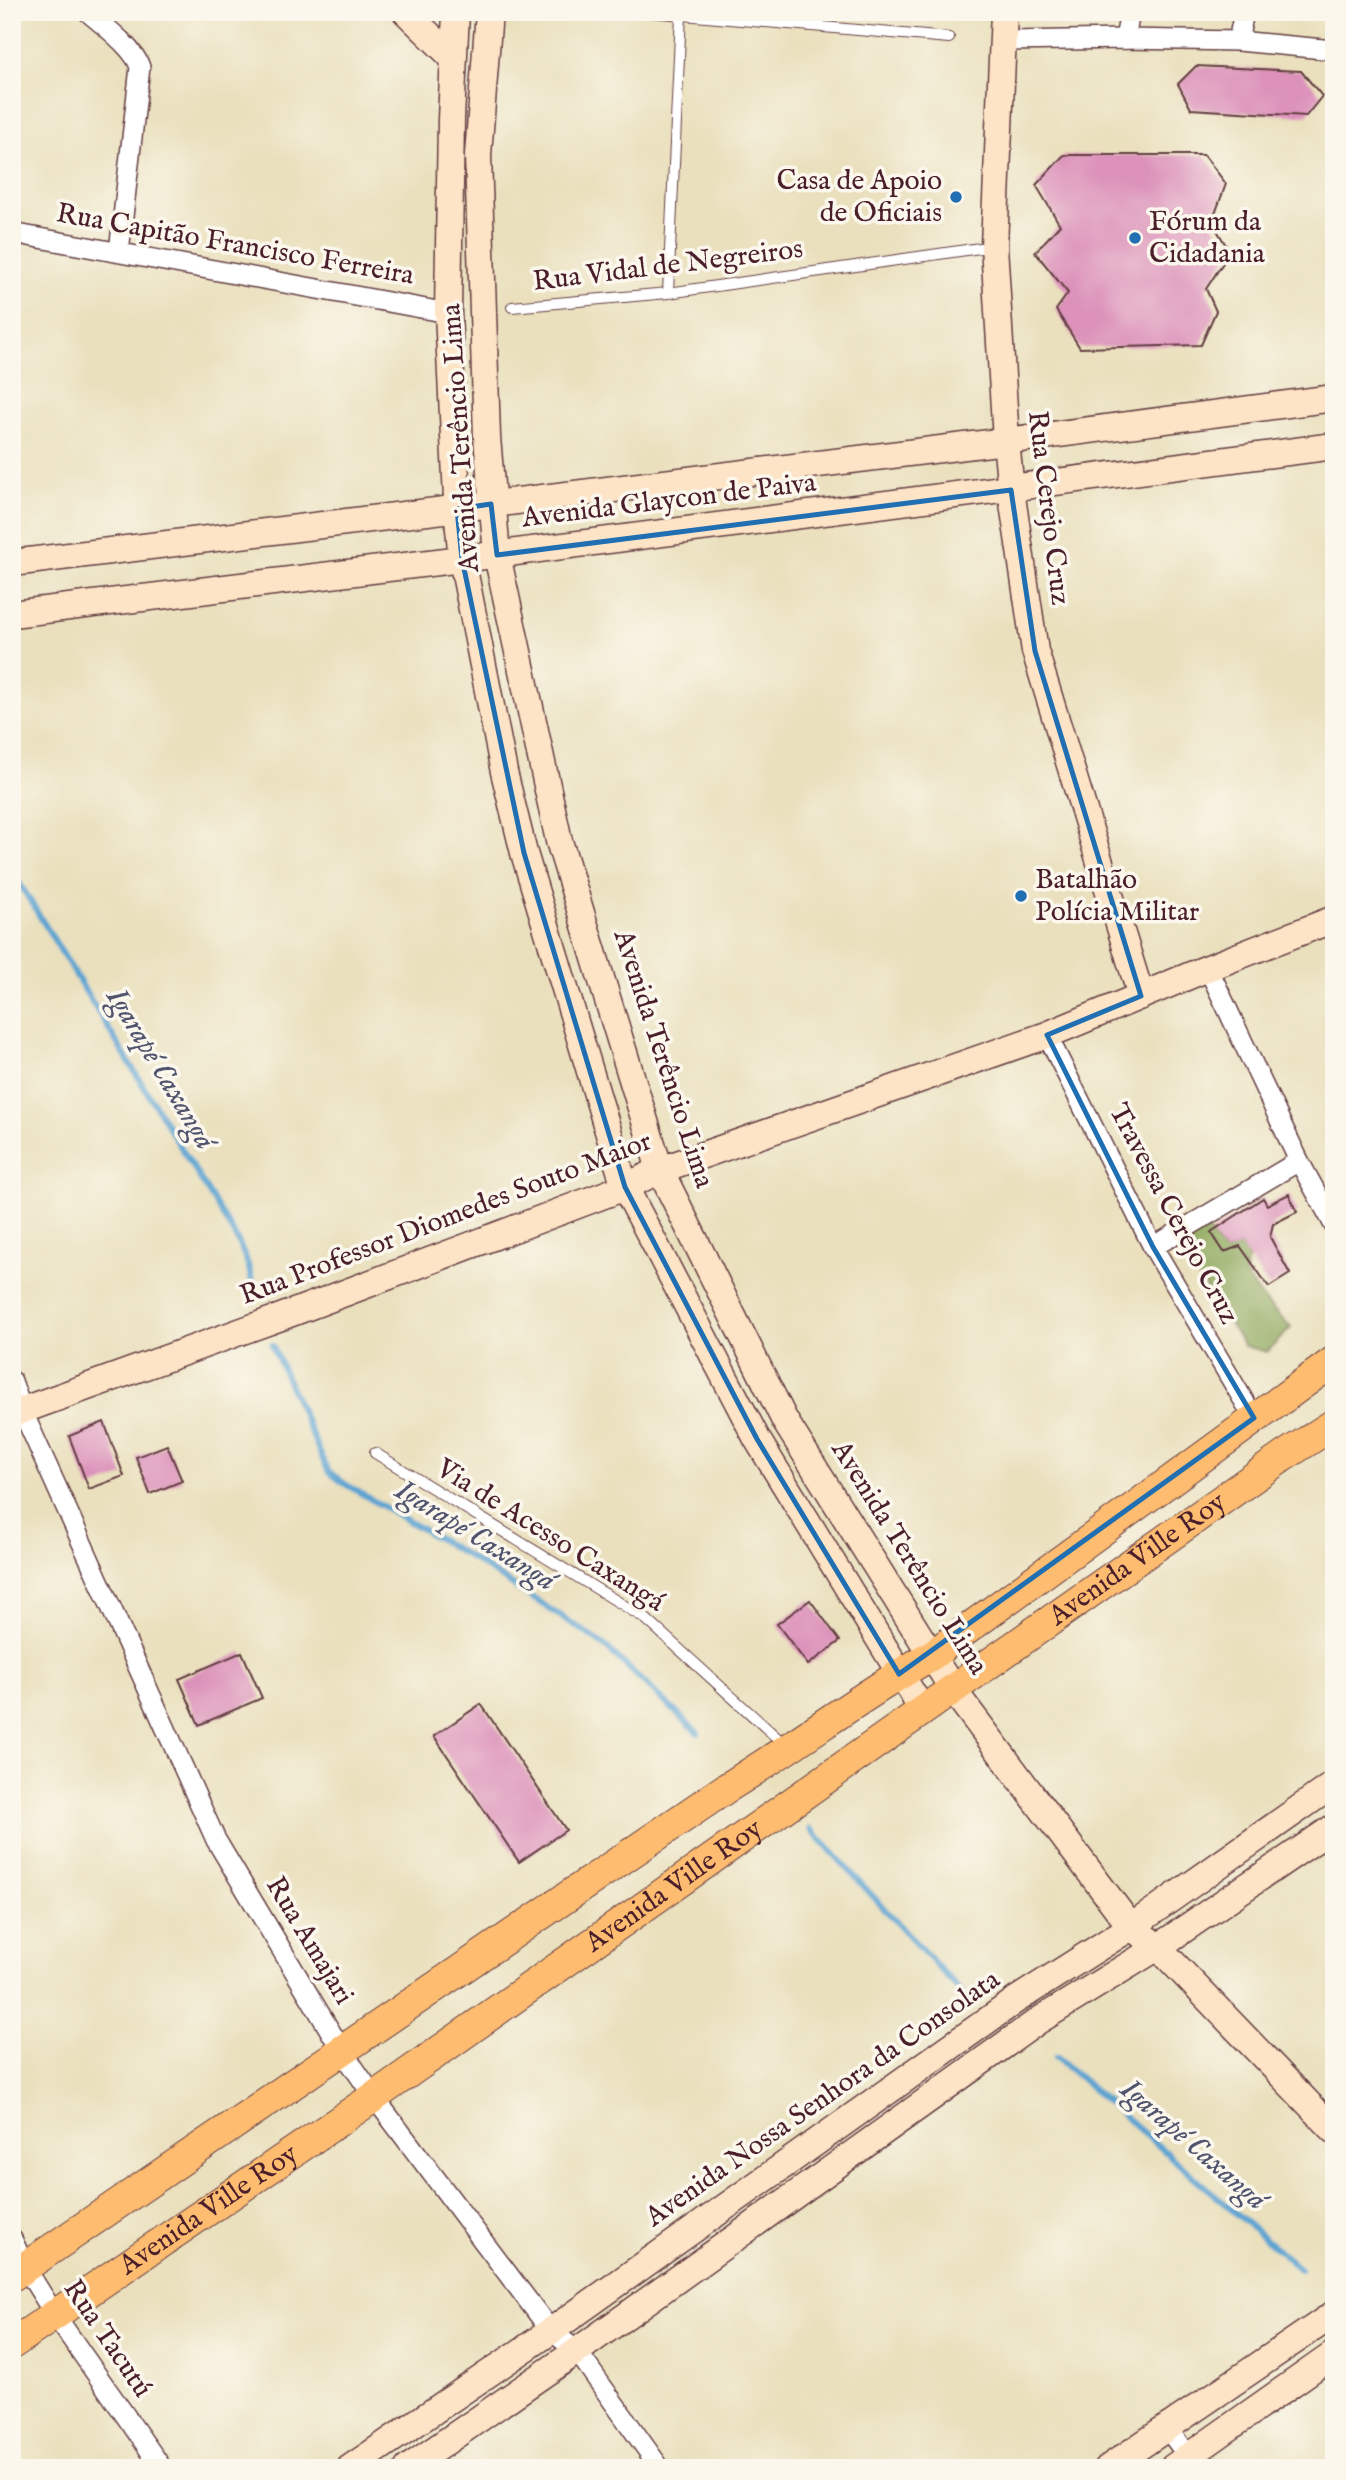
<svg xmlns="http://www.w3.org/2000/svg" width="1346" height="2480" font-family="'IM FELL English',serif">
<rect width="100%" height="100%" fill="#fbf7ec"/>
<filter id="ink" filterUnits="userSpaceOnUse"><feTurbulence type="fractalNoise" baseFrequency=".0143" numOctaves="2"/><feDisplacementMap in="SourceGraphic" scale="14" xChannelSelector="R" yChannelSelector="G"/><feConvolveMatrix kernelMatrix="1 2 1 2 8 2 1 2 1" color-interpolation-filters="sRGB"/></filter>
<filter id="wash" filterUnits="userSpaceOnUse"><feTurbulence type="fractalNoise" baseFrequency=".00686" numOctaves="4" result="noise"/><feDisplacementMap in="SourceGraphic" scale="28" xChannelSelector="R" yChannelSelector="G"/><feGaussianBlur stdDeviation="1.57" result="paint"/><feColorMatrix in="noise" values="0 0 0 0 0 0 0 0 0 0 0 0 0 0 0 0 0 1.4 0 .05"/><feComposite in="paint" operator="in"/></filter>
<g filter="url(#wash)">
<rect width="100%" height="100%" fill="#eae0bd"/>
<path fill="#8ba659" stroke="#6a6242" stroke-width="2" d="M1206 1228 1224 1252 1240 1246 1249 1258 1244 1273 1264 1300 1291 1328 1267 1352 1244 1346 1177 1245Z"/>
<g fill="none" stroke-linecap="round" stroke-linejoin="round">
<g stroke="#5ca3d2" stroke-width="6">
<path d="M12 871 235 1236C246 1257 253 1273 253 1297"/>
<path d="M272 1345 328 1471 345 1484 466 1555 588 1634 605 1646 698 1733"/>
<path d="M811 1829 962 1993"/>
<path d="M1056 2057 1300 2269"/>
</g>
</g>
<g id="blocks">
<g fill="#dc92ba">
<path d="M1196 66 1301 71 1322 96 1306 116 1191 109 1178 84Z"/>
<path d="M1064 155H1204L1226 184 1212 222 1230 252 1206 289 1216 311 1201 345 1080 348 1056 310 1068 293 1035 252 1060 225 1036 185Z"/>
<path d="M1289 1194 1297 1212 1273 1224 1270 1237 1290 1274 1269 1287 1240 1246 1224 1252 1211 1232 1263 1198 1267 1205Z"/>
<path d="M104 1422 124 1476 89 1489 69 1436Z"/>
<path d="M167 1445 182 1481 150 1494 136 1457Z"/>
<path d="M810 1600 840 1641 808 1665 777 1624Z"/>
<path d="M242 1652 262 1698 199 1725 179 1679Z"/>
<path d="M481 1704 566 1830 519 1862 434 1736Z"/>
</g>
</g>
</g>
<g filter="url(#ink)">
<use href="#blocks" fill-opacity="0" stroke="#623c41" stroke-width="2"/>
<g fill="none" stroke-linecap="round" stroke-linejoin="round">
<g stroke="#623c41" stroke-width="12">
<g id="lane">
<path d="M649 12 949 38"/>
<path d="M668 293 681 14"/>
<path d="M512 307 668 293 994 246"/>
<path d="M375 1453 646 1619 786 1746"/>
</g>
</g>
<g stroke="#623c41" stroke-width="22">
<g id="street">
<path d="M88 12C103 25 134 48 140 67L119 252"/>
<path d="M1125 39 1130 12"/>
<path d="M1001 41 1125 39 1238 41 1334 50"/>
<path d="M1238 41 1244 12"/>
<path d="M12 233 448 313"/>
<path d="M1208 968 1299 1161 1334 1225"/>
<path d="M1047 1035 1153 1247 1254 1418"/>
<path d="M1153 1247 1299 1161"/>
<path d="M12 1381 22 1410 216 1840 341 2049 374 2097 551 2331 577 2351 660 2468"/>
<path d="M12 2239 25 2267 55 2315 162 2468"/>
<path d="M1166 2427 1197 2468"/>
</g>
</g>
<g stroke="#623c41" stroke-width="29">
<g id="secondary">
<path d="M406 12 453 58"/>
<path d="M456 12 451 119 448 313 458 519 462 559 504 772 524 853 625 1187 757 1439 923 1711"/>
<path d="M489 12 478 155 487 437 497 555 559 841 660 1170 785 1421 954 1691 1131 1927 1158 1947 1334 2130"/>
<path d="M1004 12 994 246 1006 441 1011 490 1035 651 1141 996"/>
<path d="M12 563 1006 441 1334 398"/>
<path d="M12 614 462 559 1334 446"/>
<path d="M12 1414 281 1317 625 1187 660 1170 1047 1035 1208 968 1334 919"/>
<path d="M350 2468 551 2331 1016 2000 1131 1927 1334 1784"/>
<path d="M408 2468 577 2351 1038 2021 1158 1947 1334 1827"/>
<path d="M1108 2468 1334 2314"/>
<path d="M1172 2468 1334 2354"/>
</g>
</g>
<g stroke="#623c41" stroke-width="32">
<g id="primary">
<path d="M12 2276 725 1789C795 1746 860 1696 932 1655L1334 1361"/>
<path id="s1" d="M12 2344 374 2097 1284 1456 1334 1424"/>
</g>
</g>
<use href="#lane" stroke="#fff" stroke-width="10"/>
<use href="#street" stroke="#fff" stroke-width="19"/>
<use href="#secondary" stroke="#fee4c6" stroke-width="26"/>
<use href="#primary" stroke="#fdbc70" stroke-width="30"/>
</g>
</g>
<path fill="none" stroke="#1f6fb2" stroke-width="5" stroke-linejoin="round" d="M1011 490 1035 651 1141 996 1047 1035 1153 1247 1254 1418 899 1674 757 1439 625 1187 524 853 462 559 457 509 491 504 497 555Z"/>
<g fill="#1f6fb2" stroke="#fbf7ec" stroke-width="2.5">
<circle cx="956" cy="197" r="7"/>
<circle cx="1135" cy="238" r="7"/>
<circle cx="1021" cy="896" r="7"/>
</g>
<g text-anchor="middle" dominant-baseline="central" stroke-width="7" stroke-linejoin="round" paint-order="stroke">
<g font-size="28" fill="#4a1f2b" stroke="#fbf7ec" text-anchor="start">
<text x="942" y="181" text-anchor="end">Casa de Apoio<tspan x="942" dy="32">de Oficiais</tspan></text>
<text x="1149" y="222">Fórum da<tspan x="1149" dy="32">Cidadania</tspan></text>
<text x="1035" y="880">Batalhão<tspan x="1035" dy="32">Polícia Militar</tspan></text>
</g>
<g font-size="28" fill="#4a1f2b" stroke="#fbf7ec">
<text transform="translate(235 245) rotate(10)">Rua Capitão Francisco Ferreira</text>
<text transform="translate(668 266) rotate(-7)">Rua Vidal de Negreiros</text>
<text transform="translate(461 438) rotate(-94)">Avenida Terêncio Lima</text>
<text transform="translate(669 501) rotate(-7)">Avenida Glaycon de Paiva</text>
<text transform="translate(1048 508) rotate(83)">Rua Cerejo Cruz</text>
<text transform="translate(663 1059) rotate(72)">Avenida Terêncio Lima</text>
<text transform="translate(1173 1214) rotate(62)">Travessa Cerejo Cruz</text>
<text transform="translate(446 1219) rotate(-21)">Rua Professor Diomedes Souto Maior</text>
<text transform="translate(550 1536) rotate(32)">Via de Acesso Caxangá</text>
<text transform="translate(909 1558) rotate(58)">Avenida Terêncio Lima</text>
<text stroke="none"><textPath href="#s1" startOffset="1372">Avenida Ville Roy</textPath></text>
<text stroke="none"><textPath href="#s1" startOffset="805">Avenida Ville Roy</textPath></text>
<text transform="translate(309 1941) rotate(59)">Rua Amajari</text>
<text transform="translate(823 2099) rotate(-35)">Avenida Nossa Senhora da Consolata</text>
<text stroke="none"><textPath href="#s1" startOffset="238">Avenida Ville Roy</textPath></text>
<text transform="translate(107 2339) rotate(56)">Rua Tacutú</text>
</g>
<g font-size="30" font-style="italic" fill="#51546e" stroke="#fbf7ec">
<text transform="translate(160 1069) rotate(59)">Igarapé Caxangá</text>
<text transform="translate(475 1536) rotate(32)">Igarapé Caxangá</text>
<text transform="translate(1193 2145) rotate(41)">Igarapé Caxangá</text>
</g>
</g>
<rect width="1346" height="2480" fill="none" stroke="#fbf7ec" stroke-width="42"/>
</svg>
